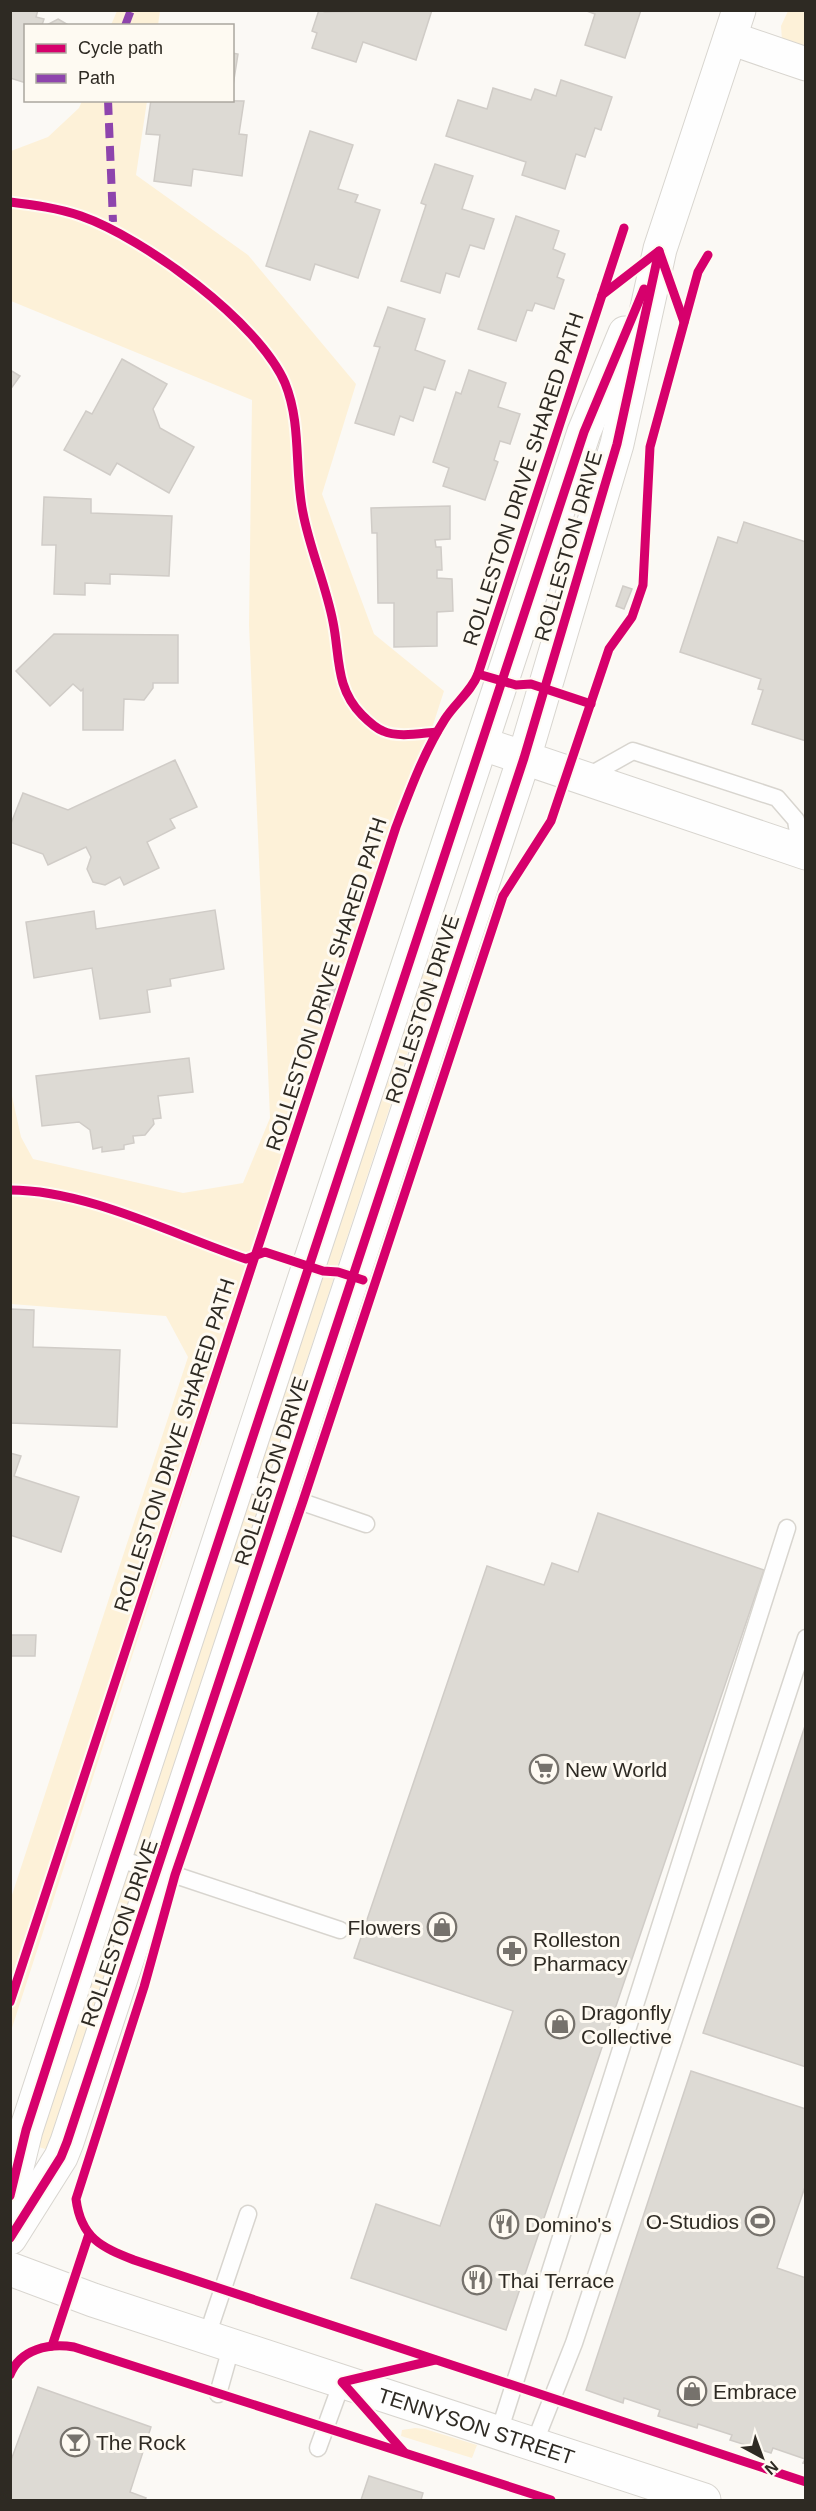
<svg xmlns="http://www.w3.org/2000/svg" width="816" height="2511" font-family="Helvetica,sans-serif">
<rect width="100%" height="100%" fill="#fbf9f5"/>
<g fill="#fdf1d8">
<path d="M117 11H160L158 25H111Z"/>
<path d="M788 11H805V53L782 40 781 26Z"/>
<path d="M82 101H147L136 175 248 255 356 384 322 494 374 634 444 691 11 2031V1898L188 1357 166 1316 11 1304 10 1087 21 1137 33 1159 183 1193 243 1183 270 1118 249 625 252 400 11 301V151L48 137 79 108Z"/>
<path d="M431 948 441 951 48 2150 36 2146Z"/>
<path d="M415 2428 425 2429 477 2445 472 2458 401 2436 402 2430Z"/>
</g>
<g fill="#dddad4" stroke="#d0ccc7" stroke-width="1.5">
<path d="M10 10H38L36 17 44 19 42 25 44 26H26V83L10 78Z"/>
<path d="M319 10 325 12 432 10 416 60 363 42 356 62 312 48 317 33 312 31Z"/>
<path d="M584 10H641L625 58 585 45 595 14Z"/>
<path d="M58 19 70 26H45Z"/>
<path d="M232 53 238 54 232 92Z"/>
<path d="M561 80 612 97 601 130 595 128 585 157 576 154 565 189 522 175 526 162 446 136 458 100 487 109 493 88 531 100 535 89 556 96Z"/>
<path d="M151 100 244 101 239 134 247 135 242 176 193 169 191 186 154 181 160 135 146 134Z"/>
<path d="M310 131 353 145 338 189 358 195 355 202 380 210 358 278 315 264 310 280 266 266Z"/>
<path d="M435 164 473 176 462 209 494 219 484 249 470 245 459 277 446 273 440 293 401 281 426 205 421 203Z"/>
<path d="M516 216 559 231 553 249 565 254 557 277 564 280 554 309 535 303 532 311 527 310 516 341 478 329Z"/>
<path d="M388 307 425 319 415 350 445 361 435 390 424 387 413 421 400 416 394 435 355 423 380 347 374 346Z"/>
<path d="M122 359 167 384 153 409 160 428 194 447 169 493 117 463 110 475 64 450 86 411 92 414Z"/>
<path d="M10 370 20 376 10 390Z"/>
<path d="M469 370 506 383 498 407 520 414 510 444 500 441 494 460 498 462 485 500 443 486 449 468 433 462 456 392 461 394Z"/>
<path d="M44 497 91 499V513L172 516 169 576 110 574V584L85 583V595L54 594 56 545H42Z"/>
<path d="M450 506V539L435 540 436 547H441L442 570H437V578L452 579 453 611 437 612V646L394 647V603H378L377 533H372L371 508Z"/>
<path d="M744 522 806 542V741L752 724 763 690 758 689 761 679 680 652 718 537 737 543Z"/>
<path d="M623 586 632 589 624 609 616 606Z"/>
<path d="M54 634 178 635V683H153V688L144 700 124 699 123 730H83V689L81 691 73 684 50 706 16 671Z"/>
<path d="M175 760 197 807 170 819 175 828 147 842 159 868 124 885 120 877 105 885 93 882 87 869 91 857 86 847 48 865 43 854 10 842V826L23 793 68 810Z"/>
<path d="M215 910 224 969 170 979 171 986 147 990 150 1012 100 1019 92 968 34 978 26 922 94 911 96 929Z"/>
<path d="M328 981 337 984 328 1012 319 1009Z"/>
<path d="M189 1058 193 1092 158 1096 161 1118 153 1119 154 1124 145 1135 133 1136 134 1143 124 1145V1149L102 1152V1147L93 1149 90 1130 79 1122 42 1126 36 1076Z"/>
<path d="M10 1309 34 1310 33 1347 120 1350 117 1427 10 1423Z"/>
<path d="M10 1453 21 1456 14 1476 79 1497 61 1552 10 1535Z"/>
<path d="M598 1513 764 1570 506 2330 351 2278 376 2204 440 2226 513 2011 354 1958 487 1566 544 1585 552 1563 578 1572Z"/>
<path d="M10 1616 11 1635H36L35 1656H10Z"/>
<path d="M806 1723V2067L703 2033Z"/>
<path d="M691 2071 806 2109V2184L777 2268 806 2278V2464L803 2463 805 2459 773 2448 771 2453 730 2440 732 2435 698 2424 697 2428 658 2416 660 2410 624 2398 623 2403 586 2390Z"/>
<path d="M38 2387 151 2427 130 2492 146 2498 145 2500H10V2463Z"/>
<path d="M369 2476 423 2493 421 2500H361Z"/>
</g>
<g fill="none" stroke-linecap="round" stroke-linejoin="round">
<g stroke="#d8d5cf" stroke-width="19">
<g id="lane">
<path d="M585 778 633 751 777 798 796 820 798 833 795 849"/>
<path d="M238 1480 366 1524"/>
<path d="M114 1858 175 1875 340 1930"/>
<path d="M207 2336 248 2214"/>
<path d="M218 2394 232 2344"/>
<path d="M499 2432 787 1528"/>
<path d="M534 2444 574 2343 806 1638"/>
<path d="M318 2448 342 2382"/>
</g>
</g>
<g stroke="#d8d5cf" stroke-width="35">
<g id="street">
<path d="M730 38 806 64"/>
<path d="M483 744 806 853"/>
</g>
</g>
<g stroke="#d8d5cf" stroke-width="35">
<g id="secondary">
<path d="M10 2196 26 2130C208 1563 399 998 584 432L625 333"/>
<path d="M10 2238 61 2157 67 2142 524 758 617 444 660 249 739 10"/>
<path id="s1" d="M10 2269 93 2300 704 2500"/>
</g>
</g>
<use href="#lane" stroke="#fefefe" stroke-width="16"/>
<use href="#street" stroke="#fefefe" stroke-width="33"/>
<use href="#secondary" stroke="#fefefe" stroke-width="33"/>
<g stroke="#8e44ad" stroke-width="8" stroke-dasharray="15 8" stroke-linecap="butt">
<path d="M125 26 131 10"/>
<path d="M108 100 113 222"/>
</g>
<g stroke="#fefaf2" stroke-width="13">
<g id="cycleway">
<path d="M10 202C34 205 58 208 81 216 144 238 259 322 285 383 302 425 294 470 303 513 310 550 326 585 333 622 340 656 335 688 362 715 368 721 375 728 383 731 398 738 422 733 437 732"/>
<path d="M708 255 698 272 650 447 643 585 632 617 609 649 551 821 503 896 303 1501 175 1875 144 1987 76 2199C81 2238 101 2247 134 2260L806 2482"/>
<path d="M602 295 659 251 684 322"/>
<path d="M478 674 516 685 531 684 591 704"/>
<path d="M10 1190C87 1190 174 1235 246 1259L265 1252 323 1271 338 1272 363 1280"/>
<path d="M10 2002 396 827C410 790 424 752 445 719 455 703 471 692 478 674L624 228"/>
<path d="M10 2196 26 2130 114 1858 584 432 644 289"/>
<path d="M10 2238 61 2157 67 2142 524 758 617 444 659 251"/>
<path d="M52 2346 89 2234"/>
<path d="M10 2375C20 2349 49 2343 74 2347L551 2500"/>
<path d="M404 2452 342 2382 435 2360"/>
</g>
</g>
<use href="#cycleway" stroke="#d6006c" stroke-width="9"/>
</g>
<defs>
<g id="supermarket-ring" transform="scale(1.5)"><circle r="9.5" fill="#fefaf2" stroke="#76726c" stroke-width="1.5"/><path d="M-6-5.5h2.5l.6 2H6L4.5 2H-2.5L-4.4-4H-6ZM-1.5 3.2a1.3 1.3 0 1 0 .1 0ZM3 3.2a1.3 1.3 0 1 0 .1 0Z" fill="#76726c"/></g>
<g id="shop-ring" transform="scale(1.5)"><circle r="9.5" fill="#fefaf2" stroke="#76726c" stroke-width="1.5"/><path d="M-5-2.5h2.3a2.7 3.5 0 0 1 5.4 0H5L5.5 6h-11ZM-1.5-2.5h3a1.5 2.3 0 0 0-3 0Z" fill="#76726c"/></g>
<g id="pharmacy-ring" transform="scale(1.5)"><circle r="9.5" fill="#fefaf2" stroke="#76726c" stroke-width="1.5"/><path d="M-2-6h4v4h4v4h-4v4h-4v-4h-4v-4h4Z" fill="#76726c"/></g>
<g id="stadium-ring" transform="scale(1.5)"><circle r="9.5" fill="#fefaf2" stroke="#76726c" stroke-width="1.5"/><path d="M0-5a6.5 5 0 1 0 0 10a6.5 5 0 1 0 0-10ZM-3.5-1.8h7v3.6h-7Z" fill="#76726c"/></g>
<g id="restaurant-ring" transform="scale(1.5)"><circle r="9.5" fill="#fefaf2" stroke="#76726c" stroke-width="1.5"/><path d="M-5-6h1v4h1v-4h1v4h1v-4h1v5L-1.5 .5V6h-2V.5L-5-1ZM5-6V6H3V1.5H1.5Q1.5-4 5-6Z" fill="#76726c"/></g>
<g id="bar-ring" transform="scale(1.5)"><circle r="9.5" fill="#fefaf2" stroke="#76726c" stroke-width="1.5"/><path d="M-6-5H6L.8 .8V4.5H3.5V6h-7V4.5H-.8V.8Z" fill="#76726c"/></g>
</defs>
<g fill-rule="evenodd">
<use href="#supermarket-ring" x="544" y="1769"/>
<use href="#shop-ring" x="442" y="1927"/>
<use href="#pharmacy-ring" x="512" y="1951"/>
<use href="#shop-ring" x="560" y="2024"/>
<use href="#stadium-ring" x="760" y="2221"/>
<use href="#restaurant-ring" x="504" y="2224"/>
<use href="#restaurant-ring" x="477" y="2280"/>
<use href="#shop-ring" x="692" y="2391"/>
<use href="#bar-ring" x="75" y="2442"/>
</g>
<g text-anchor="middle" dominant-baseline="central" stroke-width="6" stroke-linejoin="round" paint-order="stroke">
<g font-size="21" fill="#2e2a23" stroke="#fefaf2">
<text transform="translate(523 479) rotate(-72)">ROLLESTON DRIVE SHARED PATH</text>
<text transform="translate(568 546) rotate(-74)">ROLLESTON DRIVE</text>
<text transform="translate(326 984) rotate(-72)">ROLLESTON DRIVE SHARED PATH</text>
<text transform="translate(422 1009) rotate(-72)">ROLLESTON DRIVE</text>
<text transform="translate(174 1445) rotate(-72)">ROLLESTON DRIVE SHARED PATH</text>
<text transform="translate(271 1471) rotate(-72)">ROLLESTON DRIVE</text>
<text transform="translate(119 1933) rotate(-71)">ROLLESTON DRIVE</text>
<text stroke="none"><textPath href="#s1" startOffset="492">TENNYSON STREET</textPath></text>
</g>
<g font-size="21" fill="#2e2a23" stroke="#fefaf2" text-anchor="start">
<text x="565" y="1769">New World</text>
<text x="421" y="1927" text-anchor="end">Flowers</text>
<text x="533" y="1939">Rolleston<tspan x="533" dy="24">Pharmacy</tspan></text>
<text x="581" y="2012">Dragonfly<tspan x="581" dy="24">Collective</tspan></text>
<text x="739" y="2221" text-anchor="end">O-Studios</text>
<text x="525" y="2224">Domino's</text>
<text x="498" y="2280">Thai Terrace</text>
<text x="713" y="2391">Embrace</text>
<text x="96" y="2442">The Rock</text>
</g>
</g>
<rect width="816" height="2511" fill="none" stroke="#2e2a23" stroke-width="24"/>
<rect x="24" y="24" width="210" height="78" fill="#fefaf2" stroke="#aba79f" stroke-width="1.5"/>
<rect x="36" y="44" width="30" height="9" fill="#d6006c" stroke="#aba79f" stroke-width="1.5"/>
<text x="78" y="54" font-size="18" fill="#2e2a23">Cycle path</text>
<rect x="36" y="74" width="30" height="9" fill="#8e44ad" stroke="#aba79f" stroke-width="1.5"/>
<text x="78" y="84" font-size="18" fill="#2e2a23">Path</text>
<g transform="translate(762 2457) rotate(139)" stroke="#fefaf2" stroke-width="4.5" paint-order="stroke">
<path d="M0-4.5L10 22L0 15L-10 22Z" fill="#2e2a23"/>
<text y="-9" font-size="16" font-weight="bold" text-anchor="middle" fill="#2e2a23">N</text>
</g>
</svg>
